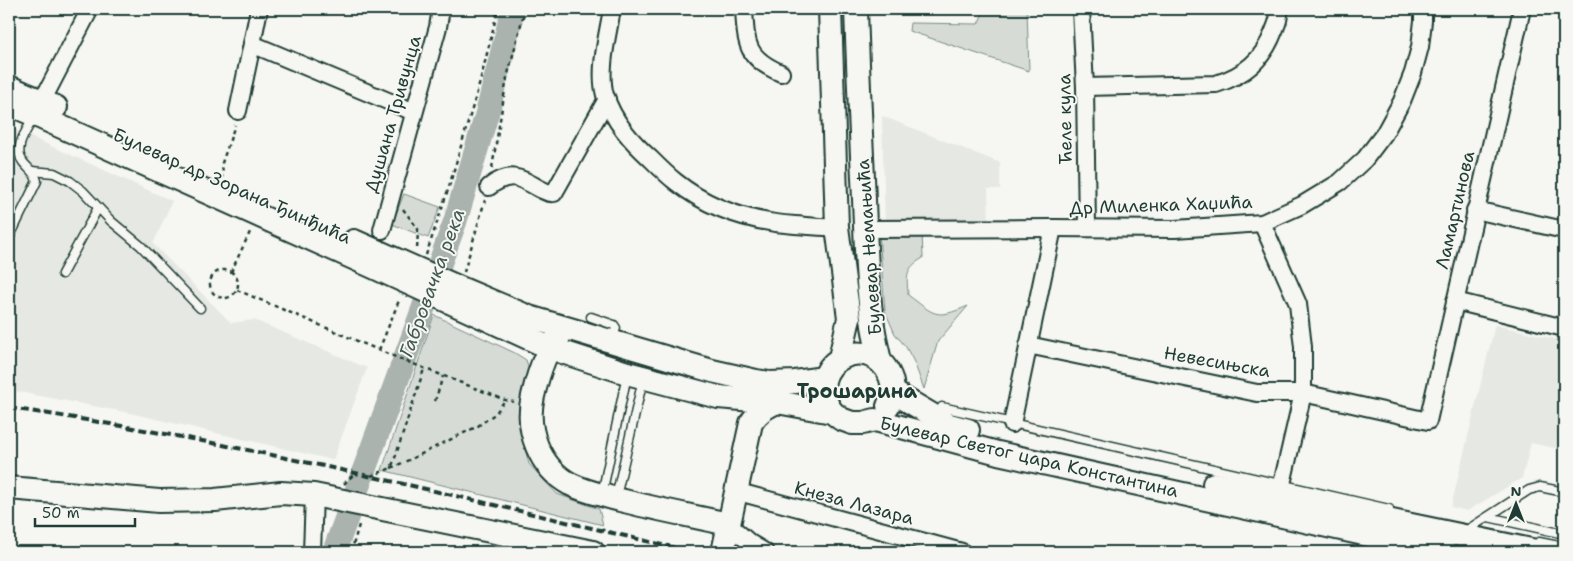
<svg xmlns="http://www.w3.org/2000/svg" width="1573" height="561" font-family="'Shantell Sans',sans-serif">
<rect width="100%" height="100%" fill="#f6f6f2"/>
<filter id="ink" filterUnits="userSpaceOnUse"><feTurbulence type="fractalNoise" baseFrequency=".02" numOctaves="2"/><feDisplacementMap in="SourceGraphic" scale="10" xChannelSelector="R" yChannelSelector="G"/><feConvolveMatrix kernelMatrix="1 2 1 2 8 2 1 2 1" color-interpolation-filters="sRGB"/></filter>
<g filter="url(#ink)">
<g fill="#e6e8e4">
<path d="M882 116 1000 163V189H988L989 224H885Z"/>
<path d="M9 127 172 201 153 244 231 323 254 320 367 368 333 460 130 413 9 390Z"/>
<path d="M1495 325 1564 341V450L1531 443 1522 478 1467 511 1451 507Z"/>
</g>
<g fill="#d6dbd6" stroke="#7a8c85">
<path d="M985 9H1027L1029 71 909 31 910 23 978 24Z"/>
<path d="M404 194 440 207 428 238 392 224Z"/>
<path d="M922 232 923 258C904 269 907 276 908 295 935 315 935 320 968 306L938 341 924 389 914 362 906 347 895 334 885 311 879 233Z"/>
<path d="M434 315 515 353 526 360 529 369 523 393 522 437 529 464 557 494 599 509 603 525 382 470Z"/>
</g>
<g fill="none" stroke-linecap="round" stroke-linejoin="round">
<path stroke="#aab3ae" stroke-width="24" d="M334 552 455 222 488 110 513 9"/>
<g stroke="#1f3d34" stroke-width="11">
<g id="lane">
<path d="M32 171 54 173 70 181 83 191 111 221 141 246 200 308"/>
<path d="M9 238 37 181C35 172 28 169 23 162 12 148 28 129 34 117"/>
<path d="M62 274 98 208"/>
<path d="M591 317 614 325 616 328 612 340"/>
<path d="M942 407 1389 509"/>
<path d="M602 494 627 375"/>
<path d="M616 497 643 379"/>
<path d="M1488 517 1564 534"/>
<path d="M1464 532 1529 490 1540 487 1564 492"/>
<path d="M1539 542 1564 547"/>
</g>
</g>
<g stroke="#1f3d34" stroke-width="20">
<g id="street">
<path d="M259 9 252 44 414 112"/>
<path d="M612 9C608 34 598 70 605 95 613 121 631 141 651 159 659 167 667 175 676 182 711 210 751 222 795 225 809 226 823 228 837 227"/>
<path d="M744 9C746 44 746 58 781 73"/>
<path d="M1081 9 1085 87 1087 228"/>
<path d="M1085 87 1216 84C1245 75 1263 60 1274 31 1277 24 1280 17 1279 9"/>
<path d="M37 111 90 9"/>
<path d="M238 111 252 44"/>
<path d="M489 187C510 171 519 177 540 189 545 191 548 194 554 193L607 99"/>
<path d="M1475 210 1564 230"/>
<path d="M1262 223 1298 304 1303 347V393L1282 484"/>
<path d="M865 229 1053 228 1175 229 1262 223 1302 205 1340 182 1365 159 1384 134 1402 101 1413 73 1420 47 1423 21V9"/>
<path d="M382 230 438 27 441 9"/>
<path d="M1455 301 1564 328"/>
<path d="M1028 345 1257 393H1303L1428 421 1522 9"/>
<path d="M1012 424 1053 228"/>
<path d="M735 491 962 552"/>
<path d="M728 524 750 543 765 552"/>
<path d="M312 552 314 495"/>
</g>
</g>
<g stroke="#1f3d34" stroke-width="26">
<g id="secondary">
<path d="M830 9 837 227 849 318 840 358"/>
<path d="M856 9C858 72 861 136 864 199 866 253 867 309 880 361"/>
<path d="M9 87 56 107"/>
<path d="M9 104 35 115 371 266 550 348 627 373 718 397 777 402 832 412 841 419 852 423H863L875 420 998 453 1445 552"/>
<path d="M354 241 460 288 529 317 712 371 756 381 770 383 795 382 824 378"/>
<path d="M559 337C545 348 537 379 533 396 525 429 539 467 570 484 586 492 603 495 620 500 656 509 692 516 728 524"/>
<path d="M893 392 949 425 968 430"/>
<path d="M832 412C799 365 869 328 890 376 894 385 893 397 888 406"/>
<path d="M1214 484 1541 552"/>
<path d="M9 488 159 501 215 500 281 493 314 495 593 552"/>
<path d="M723 552 751 423C758 412 766 407 777 402"/>
</g>
</g>
<g stroke="#1f3d34" stroke-width="2.5" stroke-dasharray="4 4" stroke-linecap="butt">
<path d="M492 168 507 78 525 9"/>
<path d="M221 179 223 175 222 163 235 125"/>
<path d="M403 209 418 229 417 251"/>
<path d="M426 255 448 190 480 82 498 9"/>
<circle cx="224" cy="284" r="14"/>
<path d="M231 272 251 230"/>
<path d="M464 272 485 200"/>
<path d="M237 290 388 354 505 400 514 402"/>
<path d="M379 350 400 298"/>
<path d="M435 401 443 376"/>
<path d="M391 468 411 459 478 426 496 413 505 400"/>
<path d="M371 476 391 468 394 461 424 369"/>
<path d="M344 484 355 473"/>
<path d="M351 552 359 525 361 523"/>
</g>
<use href="#lane" stroke="#f6f6f2" stroke-width="8"/>
<use href="#street" stroke="#f6f6f2" stroke-width="16"/>
<use href="#secondary" stroke="#f6f6f2" stroke-width="22"/>
<path stroke="#1f3d34" stroke-width="4" stroke-dasharray="8 4" stroke-linecap="butt" d="M9 408C240 441 467 499 693 552"/>
</g>
</g>
<g text-anchor="middle" dominant-baseline="central" stroke-width="4" stroke-linejoin="round" paint-order="stroke">
<g font-size="18" fill="#1f3d34" stroke="#f6f6f2">
<text transform="translate(393 114) rotate(-74)">Душана Тривунца</text>
<text transform="translate(1065 119) rotate(-91)">Ћеле кула</text>
<text transform="translate(232 186) rotate(24)">Булевар др Зорана Ђинђића</text>
<text transform="translate(1161 205) rotate(-2)">Др Миленка Хаџића</text>
<text transform="translate(1455 210) rotate(-77)">Ламартинова</text>
<text transform="translate(869 247) rotate(-94)">Булевар Немањића</text>
<text transform="translate(1217 362) rotate(10)">Невесињска</text>
<text transform="translate(1029 457) rotate(13)">Булевар Светог цара Константина</text>
<text transform="translate(854 503) rotate(15)">Кнеза Лазара</text>
</g>
<g font-size="19" font-style="italic" fill="#425a52" stroke="#f6f6f2">
<text transform="translate(432 283) rotate(-70)">Габровачка река</text>
</g>
<g font-size="20" font-weight="bold" fill="#1f3d34" stroke="#f6f6f2">
<text x="857" y="391">Трошарина</text>
</g>
</g>
<rect width="1573" height="561" fill="none" stroke="#f6f6f2" stroke-width="30"/>
<rect x="15" y="15" width="1543" height="531" fill="none" stroke="#1f3d34" stroke-width="2" filter="url(#ink)"/>
<g transform="translate(1516 504)" stroke="#f6f6f2" stroke-width="4" paint-order="stroke">
<path d="M0-4L9 19L0 12L-9 19Z" fill="#1f3d34"/>
<text y="-8" font-size="14" font-weight="bold" text-anchor="middle" fill="#1f3d34">N</text>
</g>
<path d="M35 518v8h100v-8" fill="none" stroke="#1f3d34" stroke-width="2.5"/>
<text x="42" y="518" font-size="15" fill="#1f3d34" stroke="#f6f6f2" stroke-width="4" paint-order="stroke">50 m</text>
</svg>
